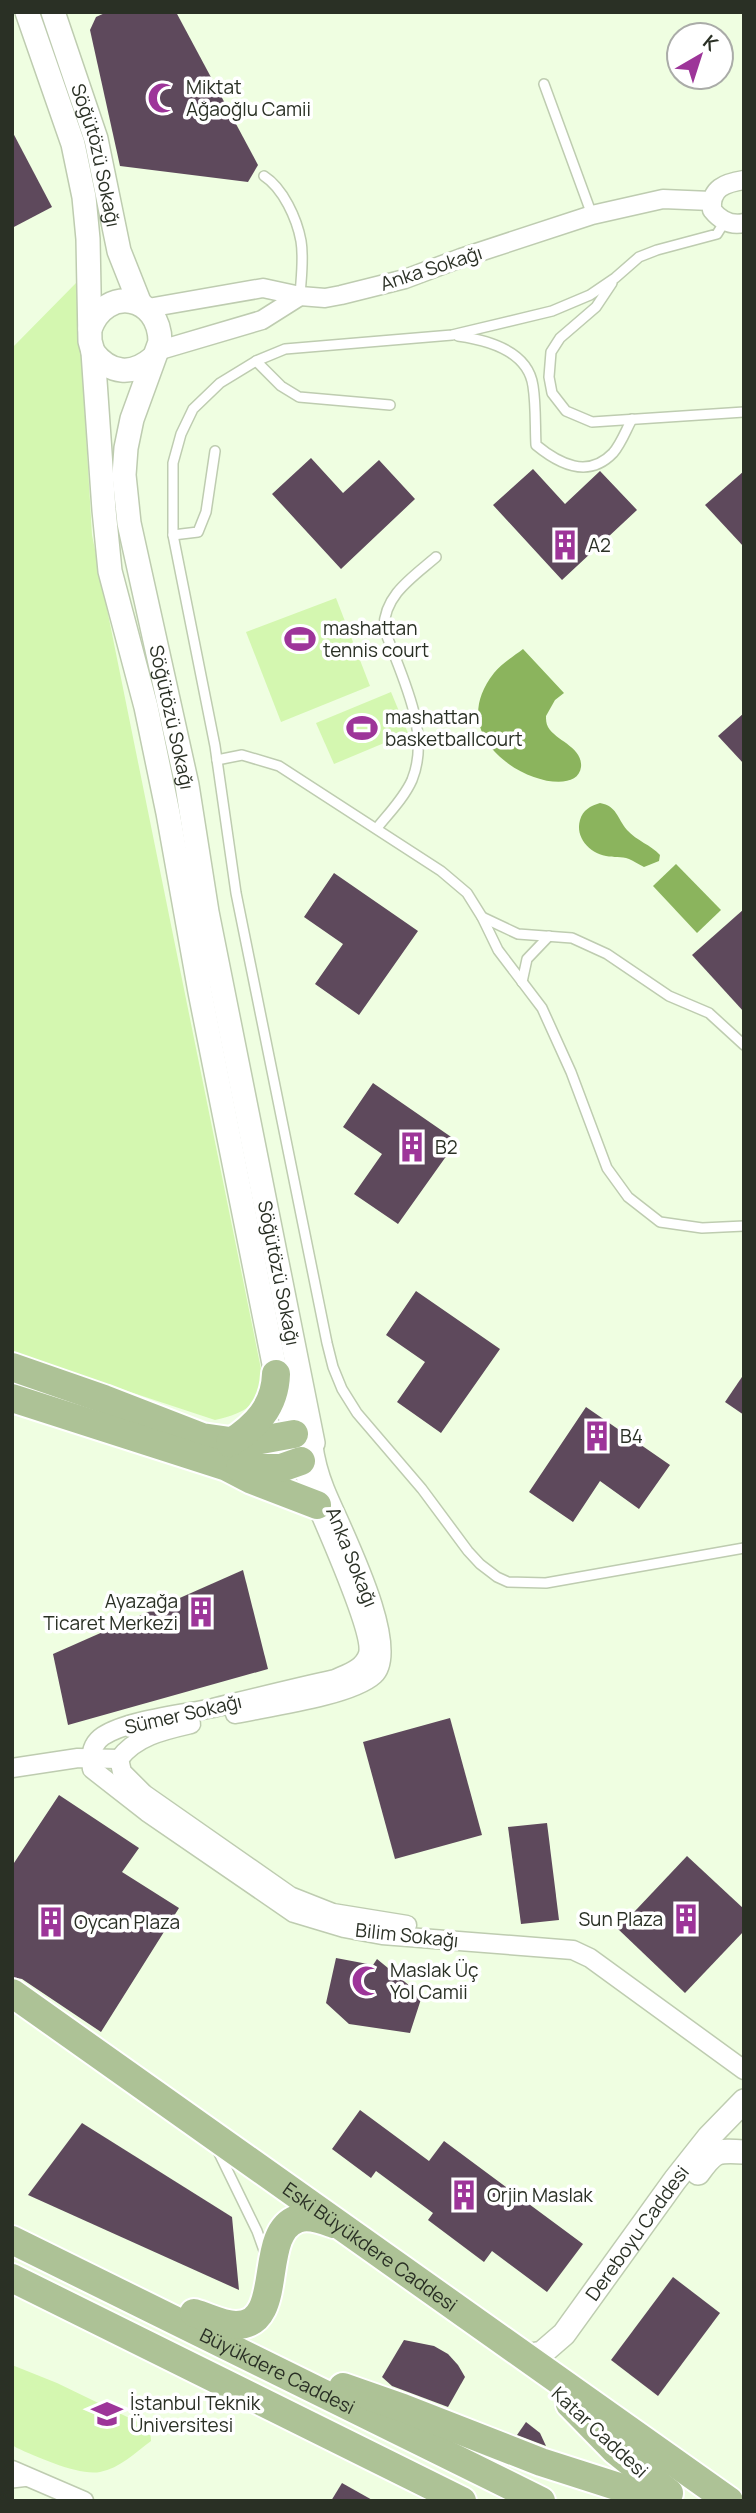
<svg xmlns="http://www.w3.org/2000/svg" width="756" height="2513" font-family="Manrope,sans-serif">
<rect width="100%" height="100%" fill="#effee1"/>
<g fill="#d4f7b0">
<path d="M77 282 92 535 261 1369C261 1375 263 1385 261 1391 254 1410 232 1416 215 1420L12 1353V348Z"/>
<path d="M336 598 370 686 281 722 246 632Z"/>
<path d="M391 692 408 733 334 764 316 723Z"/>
<path d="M12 2365 57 2383 150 2428 151 2441C135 2453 120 2468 100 2472 79 2476 37 2457 17 2448L12 2445Z"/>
</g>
<g fill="#8bb45d">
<path d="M523 649 564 693 555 700 546 716C546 720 546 723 548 727 556 741 583 747 581 767 576 810 431 753 494 673 501 664 514 656 523 649Z"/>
<path d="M600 803C617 806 617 818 627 830 637 841 651 845 660 855L659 861 644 867C638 864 634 861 629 859 621 856 614 858 606 856 589 853 575 837 580 820 583 810 590 806 600 803Z"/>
<path d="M676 864 721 910 697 933 653 886Z"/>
</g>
<g fill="#5e495c">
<path d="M107 12H176L258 165 248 182 120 166 90 30 96 17Z"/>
<path d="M12 131 52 207 12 228Z"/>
<path d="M311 458 343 493 379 460 415 499 341 569 272 494Z"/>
<path d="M533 469 565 504 600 471 637 510 562 580 493 505Z"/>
<path d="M744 471V547L705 505Z"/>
<path d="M744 713V764L718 736Z"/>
<path d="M334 873 418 931 359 1015 315 984 343 944 304 917Z"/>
<path d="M744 909V1012L692 955Z"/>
<path d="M373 1083 457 1141 398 1224 354 1194 382 1154 343 1127Z"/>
<path d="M416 1291 500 1349 441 1433 397 1402 425 1362 386 1335Z"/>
<path d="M744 1374V1415L725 1402Z"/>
<path d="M586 1407 670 1465 639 1509 600 1481 573 1522 529 1492Z"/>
<path d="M243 1570 268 1669 68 1725 53 1654Z"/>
<path d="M450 1718 482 1835 395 1859 363 1742Z"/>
<path d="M59 1795 139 1848 122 1872 179 1908 101 2032 22 1979 12 1977V1866Z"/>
<path d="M547 1823 559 1920 521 1924 508 1827Z"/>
<path d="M687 1856 744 1909V1931L685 1993 618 1929Z"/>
<path d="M336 1958 373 1965 377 1959 422 1996 410 2033 349 2024 326 2003Z"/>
<path d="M360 2110 429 2161 444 2141 583 2244 547 2292 492 2251 484 2262 428 2220 433 2213 376 2171 371 2178 332 2149Z"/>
<path d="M82 2123 232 2217 239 2290 28 2195Z"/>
<path d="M673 2277 720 2313 658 2396 611 2360Z"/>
<path d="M404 2340 434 2346 448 2354 458 2365 465 2377 448 2407 392 2386 382 2377Z"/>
<path d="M526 2422 540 2433 546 2446 517 2435Z"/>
<path d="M342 2483 374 2501H331Z"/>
</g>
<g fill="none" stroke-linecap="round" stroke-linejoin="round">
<g stroke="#beccb0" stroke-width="12">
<g id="service">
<path d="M544 84 592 215"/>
<path d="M264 176C283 188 297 219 301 241 304 259 301 278 300 296"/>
<path d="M725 221 717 234 657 250 639 257 615 278 590 295 552 311 452 335 285 349 256 361 220 383 193 409 181 434 173 463V535L215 746 236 893 327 1343 333 1367 342 1389 357 1413 422 1489 468 1551 480 1564 497 1577 508 1582 546 1583 744 1548"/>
<path d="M612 283 596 307 560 338 551 352 549 377 552 393 566 411 592 422 744 412"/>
<path d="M458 336C487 340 528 351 533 386 536 405 535 426 536 445 559 464 588 479 613 453 621 444 626 430 632 419"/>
<path d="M256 361 281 386 299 397 390 405"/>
<path d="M173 535 198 532 206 512 215 451"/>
<path d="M217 760 242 755 279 766 441 871 467 893 482 917 498 950 542 1008 571 1072 607 1168 628 1197 660 1222 702 1228 744 1226"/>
<path d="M377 828C389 813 404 798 412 780 432 731 400 674 384 628 384 595 413 577 436 557"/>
<path d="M482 917 518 934 572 938 607 954 669 996 709 1013 744 1045"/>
<path d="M522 982 527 959 549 936"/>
<path d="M218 2151 257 2231 266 2256"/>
<path d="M12 2483 29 2481"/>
</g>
</g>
<g stroke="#beccb0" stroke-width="21">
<g id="minor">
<path d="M744 180C725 183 710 188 712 210 720 220 730 226 744 223"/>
<path d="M148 308 263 288 300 296 325 298 341 295 405 279 461 258 592 215 663 199 711 201"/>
<path d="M157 351 262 320 300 296"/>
<path d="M301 1461C304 1471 307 1482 311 1492 322 1520 374 1631 368 1654 363 1669 348 1673 335 1679 294 1688 254 1698 213 1708 184 1714 127 1720 103 1736 91 1744 90 1757 92 1769L147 1812 294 1913 344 1928 382 1935 573 1950 590 1958 744 2070"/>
<path d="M235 1714C268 1707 351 1696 374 1675 404 1648 338 1522 325 1489 319 1474 315 1459 313 1443"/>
<path d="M119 1759 122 1772 144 1794 290 1896 333 1913 407 1925"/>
<path d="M119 1759C136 1736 165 1730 191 1724"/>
<path d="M12 1768 78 1758 119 1759"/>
<path d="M12 2470 84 2501"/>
</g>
</g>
<g stroke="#beccb0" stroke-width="26">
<g id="tertiary">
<path d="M27 12 73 144 84 197 88 239 90 341 93 352 104 510 110 571 146 707 168 813 200 992 276 1374 287 1403 298 1448"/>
<path id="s1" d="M53 12 96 139 119 251 140 304"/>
<path id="s2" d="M90 329C106 285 160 295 160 342L132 419 126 448 124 475 129 523 187 785 207 912 313 1443"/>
<path d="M93 352C110 374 132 376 153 358"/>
<path d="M698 2173C714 2151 716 2150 744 2152"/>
<path id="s3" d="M526 2356 542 2353 564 2334 675 2180 709 2137 744 2101"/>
</g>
</g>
<g stroke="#fff" stroke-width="32">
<g id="primary">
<path d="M12 1367 104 1399 202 1437 244 1443 294 1434"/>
<path d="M12 1398 227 1467 252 1480 317 1505"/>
<path d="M230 1443C256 1426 275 1407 276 1374"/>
<path d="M240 1468H281L301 1461"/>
<path id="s4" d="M12 1993 729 2501"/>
<path id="s5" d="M12 2240 541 2501"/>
<path d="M12 2278 462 2501"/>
<path d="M194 2313C208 2317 222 2325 236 2325 287 2325 256 2234 297 2219 309 2214 323 2220 334 2224"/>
<path d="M343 2387 403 2408 541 2462 663 2501"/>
<path d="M570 2404 615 2450 669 2493"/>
</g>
</g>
<use href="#service" stroke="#fff" stroke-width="9"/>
<use href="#minor" stroke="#fff" stroke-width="18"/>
<use href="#tertiary" stroke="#fff" stroke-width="23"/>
<use href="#primary" stroke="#adc296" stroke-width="28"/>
</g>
<defs>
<g id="mosque-bare" transform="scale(2.415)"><path d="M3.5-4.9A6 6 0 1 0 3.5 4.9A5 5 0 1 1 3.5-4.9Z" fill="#9d3599" stroke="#fff" stroke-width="2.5" paint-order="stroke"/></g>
<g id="building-bare" transform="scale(2.415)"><path d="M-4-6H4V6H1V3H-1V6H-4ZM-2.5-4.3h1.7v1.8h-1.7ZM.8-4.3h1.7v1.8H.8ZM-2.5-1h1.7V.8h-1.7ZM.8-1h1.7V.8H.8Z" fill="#9d3599" stroke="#fff" stroke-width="2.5" paint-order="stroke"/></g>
<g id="stadium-bare" transform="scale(2.415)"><path d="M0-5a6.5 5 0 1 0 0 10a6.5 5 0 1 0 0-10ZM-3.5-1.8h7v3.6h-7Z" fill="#9d3599" stroke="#fff" stroke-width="2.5" paint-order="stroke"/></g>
<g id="university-bare" transform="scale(2.415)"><path d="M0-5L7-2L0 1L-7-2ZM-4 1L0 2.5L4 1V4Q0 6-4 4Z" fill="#9d3599" stroke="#fff" stroke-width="2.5" paint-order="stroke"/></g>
</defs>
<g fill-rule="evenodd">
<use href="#mosque-bare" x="163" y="98"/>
<use href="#building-bare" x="565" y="545"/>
<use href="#stadium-bare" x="300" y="639"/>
<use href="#stadium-bare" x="362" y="728"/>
<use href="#building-bare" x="412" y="1147"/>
<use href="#building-bare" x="597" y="1436"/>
<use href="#building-bare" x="201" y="1612"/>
<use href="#building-bare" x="686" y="1919"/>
<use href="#building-bare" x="51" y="1922"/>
<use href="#mosque-bare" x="367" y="1981"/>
<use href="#building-bare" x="464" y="2195"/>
<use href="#university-bare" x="107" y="2414"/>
</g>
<g text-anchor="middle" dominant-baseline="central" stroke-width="7" stroke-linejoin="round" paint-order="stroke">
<g font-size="19" fill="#2a3025" stroke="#fff" text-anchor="start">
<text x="186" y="87">Miktat<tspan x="186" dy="22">Ağaoğlu Camii</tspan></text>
<text x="588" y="545">A2</text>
<text x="323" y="628">mashattan<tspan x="323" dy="22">tennis court</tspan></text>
<text x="385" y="717">mashattan<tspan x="385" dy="22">basketballcourt</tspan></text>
<text x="435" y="1147">B2</text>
<text x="620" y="1436">B4</text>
<text x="178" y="1601" text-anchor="end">Ayazağa<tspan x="178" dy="22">Ticaret Merkezi</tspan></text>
<text x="663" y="1919" text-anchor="end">Sun Plaza</text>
<text x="74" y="1922">Oycan Plaza</text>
<text x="390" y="1970">Maslak Üç<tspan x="390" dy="22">Yol Camii</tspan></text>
<text x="487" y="2195">Orjin Maslak</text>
<text x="130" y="2403">İstanbul Teknik<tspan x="130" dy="22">Üniversitesi</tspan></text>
</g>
<g font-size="19" fill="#2a3025" stroke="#fff">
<text stroke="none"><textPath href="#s1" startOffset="150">Söğütözü Sokağı</textPath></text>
<text transform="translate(431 268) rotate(-18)">Anka Sokağı</text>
<text stroke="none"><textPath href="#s2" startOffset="494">Söğütözü Sokağı</textPath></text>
<text stroke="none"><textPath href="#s2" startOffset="1060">Söğütözü Sokağı</textPath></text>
<text transform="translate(352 1557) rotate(68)">Anka Sokağı</text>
<text transform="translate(183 1714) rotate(-13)">Sümer Sokağı</text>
<text transform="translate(407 1935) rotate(6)">Bilim Sokağı</text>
<text stroke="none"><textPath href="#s3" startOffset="170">Dereboyu Caddesi</textPath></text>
<text stroke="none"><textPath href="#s4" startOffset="439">Eski Büyükdere Caddesi</textPath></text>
<text stroke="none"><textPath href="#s5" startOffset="296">Büyükdere Caddesi</textPath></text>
<text transform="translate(600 2432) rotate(43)">Katar Caddesi</text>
</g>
</g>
<rect width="756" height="2513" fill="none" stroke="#2a3025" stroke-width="28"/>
<g transform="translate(700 56) rotate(39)"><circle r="33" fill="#ffffff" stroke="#aaaca8" stroke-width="2"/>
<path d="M0-5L12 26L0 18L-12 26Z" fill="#9d3599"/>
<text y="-10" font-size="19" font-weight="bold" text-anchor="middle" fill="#2a3025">K</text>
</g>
</svg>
